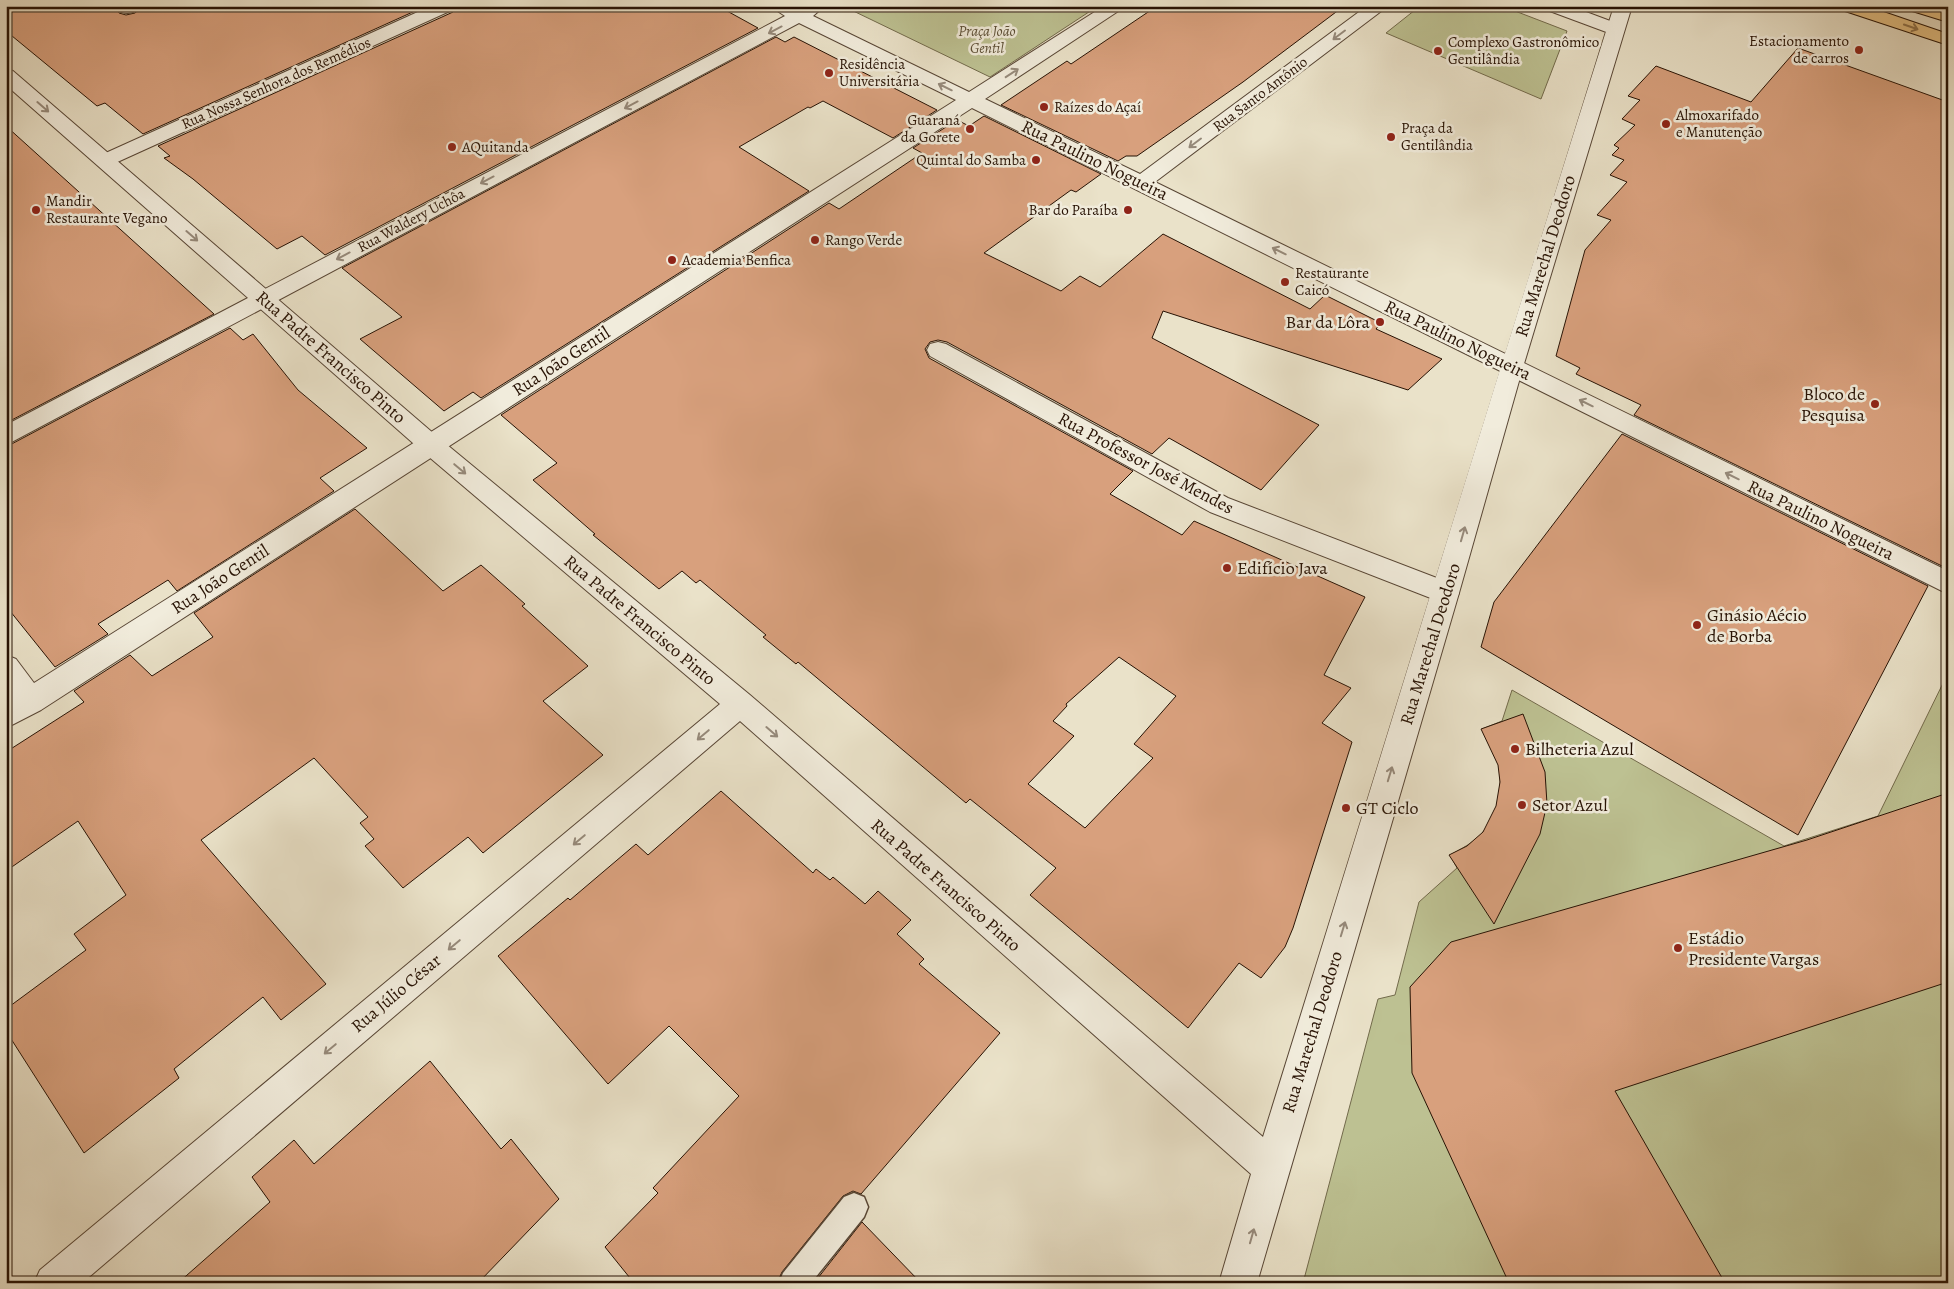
<svg xmlns="http://www.w3.org/2000/svg" width="1954" height="1289" font-family="Alegreya,serif">
<rect width="100%" height="100%" fill="#eae2c9"/>
<filter id="stains"><feTurbulence type="fractalNoise" baseFrequency=".004" numOctaves="4"/><feColorMatrix values="0 0 0 0 .2 0 0 0 0 .09 0 0 0 0 .02 0 0 0 .5 -.17"/></filter>
<radialGradient id="worn" r=".72"><stop offset=".6" stop-color="#630" stop-opacity="0"/><stop offset="1" stop-color="#630" stop-opacity=".3"/></radialGradient>
<g fill="#bdc192" stroke="#726a4b">
<path d="M843 6H1098L990 77Z"/>
<path d="M1420 6H1502L1567 31 1541 99 1386 33Z"/>
<path d="M1948 673V1283H1303L1378 999 1395 995 1419 902 1457 868 1450 855C1461 849 1473 843 1482 833 1499 815 1505 780 1496 756 1492 747 1486 738 1482 729L1502 721 1512 690 1784 846 1878 816Z"/>
</g>
<g fill="#d8a07d" stroke="#271204" fill-rule="evenodd">
<path d="M6 6H117L119 13 126 15 135 13 143 6H426L143 134 105 103 97 106 6 31Z"/>
<path d="M457 6H718L758 28 325 255 302 236 277 249 193 179 164 158 170 156 158 146 453 12Z"/>
<path d="M1157 6H1344L1243 82 1137 156H1126L1118 161 1001 105 1067 61 1071 64Z"/>
<path d="M776 37 785 42 794 37 937 110 893 138 823 101 810 108 808 107 739 147 809 191 481 398 473 392 444 411 360 339 402 317 342 268Z"/>
<path d="M1798 48 1948 102V557L1942 566 1634 415 1641 405 1576 374 1580 368 1556 356 1585 250 1611 220 1597 215 1627 182 1610 175 1624 160 1612 155 1619 148 1614 145 1635 125 1622 119 1640 100 1628 96 1656 66 1751 102Z"/>
<path d="M984 116 1101 174 1076 192 1071 190 984 253 1061 291 1080 276 1100 287 1163 234 1310 309 1325 295 1381 323 1376 329 1442 359 1408 390 1163 311 1152 338 1319 425 1261 490 1169 438 1152 454 947 342 938 340 930 342 925 349 929 358 1133 471 1110 494 1182 535 1194 521 1365 597 1324 675 1351 688 1322 723 1352 742 1293 928 1285 947 1261 978 1239 963 1188 1028 1030 895 1056 868 970 799 966 803 798 662 796 664 763 637 766 635 700 580 696 583 682 571 659 589 593 535 595 534 533 480 557 463 501 415 829 203 839 209 922 153 913 148 957 120 969 126ZM1119 657 1176 696 1134 744 1153 758 1085 828 1028 784 1074 736 1053 721 1067 706 1066 704Z"/>
<path d="M6 126 214 314 6 423Z"/>
<path d="M230 328 243 340 253 334 298 390 367 448 320 478 334 491 177 591 168 580 98 624 108 634 55 667 6 606V447Z"/>
<path d="M1622 434 1928 586 1798 835 1481 647 1494 602Z"/>
<path d="M355 509 443 591 481 565 525 604 522 606 588 666 543 701 603 755 483 853 468 837 403 888 365 846 374 839 360 823 368 817 314 758 201 840 326 984 281 1020 263 997 174 1069 179 1078 84 1153 6 1031V1009L86 950 74 934 126 895 78 821 6 871V752L84 702 74 691 130 655 152 676 213 637 194 613Z"/>
<path d="M1523 714 1545 772 1547 804 1540 834 1494 924 1449 855 1467 846 1483 832 1496 806 1500 782 1498 765 1481 729Z"/>
<path d="M721 791 813 873 816 869 830 880 833 877 865 904 878 891 911 920 897 934 924 959 919 964 1000 1033 861 1194 853 1191 843 1196 782 1272 777 1283H634L605 1247 658 1193 653 1188 739 1096 669 1026 608 1084 498 956 568 898 570 900 636 844 648 855Z"/>
<path d="M1948 793V982L1615 1091 1725 1283H1509L1412 1073 1410 987 1451 942 1807 840Z"/>
<path d="M430 1061 501 1149 511 1139 559 1199 478 1283H178L270 1202 252 1177 294 1140 314 1164Z"/>
<path d="M862 1222 921 1283H814Z"/>
</g>
<g fill="none" stroke-linecap="round" stroke-linejoin="round">
<g stroke="#584635" stroke-width="3">
<path id="service" d="M854 1193 864 1197 868 1207 864 1217 811 1283H779L783 1273 844 1197Z"/>
</g>
<g stroke="#584635" stroke-width="2">
<g id="minor">
<path d="M119 6H141C136 13 128 14 121 12Z"/>
<path d="M431 6H455L452 10 113 164 106 166 99 164 96 160 99 156Z"/>
<path d="M770 6H794L799 9 804 6H819L821 9 813 16 969 92 1104 6H1126L985 99 1140 174 1367 6H1388L1155 182 1948 571V594L972 108 41 710 6 728V701L12 697 6 689V655L16 659 34 683 956 100 799 23 6 445V425L785 16Z"/>
<path d="M1544 6H1570L1621 25 1624 29 1621 33H1609L1547 10Z"/>
<path d="M938 342 946 344 1228 498 1455 585 1459 593 1455 601 1446 604 1210 512 930 356 927 350 930 344Z"/>
</g>
</g>
<g stroke="#584635" stroke-width="2">
<path id="tertiary" d="M1614 6H1632L1523 367 1459 593 1257 1283H1219L1251 1174 740 721 82 1283H34L40 1270 720 704 422 451 6 85V69L13 71 440 439 750 695 1263 1137C1380 761 1494 383 1614 6Z"/>
</g>
<g stroke="#271204" stroke-width="2">
<g id="primary">
<path d="M1839 6H1866L1948 34V45L1842 10Z"/>
<path d="M1906 6H1933L1948 11V22L1909 10Z"/>
</g>
</g>
<use href="#service" fill="#f1ecdc" fill-rule="evenodd"/>
<use href="#minor" fill="#f1ecdc" fill-rule="evenodd"/>
<use href="#tertiary" fill="#f1ecdc" fill-rule="evenodd"/>
<use href="#primary" fill="#e5c184" fill-rule="evenodd"/>
</g>
<defs><path id="oneway-shaft" d="M-6 0H5M1.5-3L5.5 0L1.5 3" fill="none" stroke-width="1.6" stroke-linecap="round" stroke-linejoin="round" transform="scale(1.25)"/></defs>
<use stroke="#90724a" href="#oneway-shaft" transform="translate(1911 27) rotate(19)"/>
<g stroke="#968a7b">
<use href="#oneway-shaft" transform="translate(775 30) rotate(152)"/>
<use href="#oneway-shaft" transform="translate(1339 35) rotate(143)"/>
<use href="#oneway-shaft" transform="translate(1012 73) rotate(-33)"/>
<use href="#oneway-shaft" transform="translate(945 87) rotate(-154)"/>
<use href="#oneway-shaft" transform="translate(631 105) rotate(152)"/>
<use href="#oneway-shaft" transform="translate(43 107) rotate(41)"/>
<use href="#oneway-shaft" transform="translate(1195 143) rotate(143)"/>
<use href="#oneway-shaft" transform="translate(487 180) rotate(152)"/>
<use href="#oneway-shaft" transform="translate(192 236) rotate(41)"/>
<use href="#oneway-shaft" transform="translate(1279 251) rotate(-154)"/>
<use href="#oneway-shaft" transform="translate(343 256) rotate(152)"/>
<use href="#oneway-shaft" transform="translate(1586 403) rotate(-154)"/>
<use href="#oneway-shaft" transform="translate(460 469) rotate(40)"/>
<use href="#oneway-shaft" transform="translate(1732 476) rotate(-154)"/>
<use href="#oneway-shaft" transform="translate(1463 534) rotate(-74)"/>
<use href="#oneway-shaft" transform="translate(772 732) rotate(41)"/>
<use href="#oneway-shaft" transform="translate(703 735) rotate(140)"/>
<use href="#oneway-shaft" transform="translate(1390 774) rotate(-73)"/>
<use href="#oneway-shaft" transform="translate(579 840) rotate(140)"/>
<use href="#oneway-shaft" transform="translate(1343 929) rotate(-73)"/>
<use href="#oneway-shaft" transform="translate(454 945) rotate(140)"/>
<use href="#oneway-shaft" transform="translate(330 1049) rotate(140)"/>
<use href="#oneway-shaft" transform="translate(1252 1236) rotate(-74)"/>
</g>
<g fill="#8f2418" stroke="#f1ecdc" stroke-width="2">
<circle cx="1859" cy="50" r="5"/>
<circle cx="1438" cy="51" r="5"/>
<circle cx="829" cy="73" r="5"/>
<circle cx="1044" cy="107" r="5"/>
<circle cx="1666" cy="124" r="5"/>
<circle cx="970" cy="129" r="5"/>
<circle cx="1391" cy="137" r="5"/>
<circle cx="452" cy="147" r="5"/>
<circle cx="1036" cy="160" r="5"/>
<circle cx="36" cy="210" r="5"/>
<circle cx="1128" cy="210" r="5"/>
<circle cx="815" cy="240" r="5"/>
<circle cx="672" cy="260" r="5"/>
<circle cx="1285" cy="282" r="5"/>
<circle cx="1380" cy="322" r="5"/>
<circle cx="1875" cy="404" r="5"/>
<circle cx="1227" cy="568" r="5"/>
<circle cx="1697" cy="625" r="5"/>
<circle cx="1515" cy="749" r="5"/>
<circle cx="1522" cy="805" r="5"/>
<circle cx="1346" cy="808" r="5"/>
<circle cx="1678" cy="948" r="5"/>
</g>
<g text-anchor="middle" dominant-baseline="central" stroke-width="5" stroke-linejoin="round" paint-order="stroke">
<g font-size="15" font-style="italic" fill="#5c4f36" stroke="#f1ecdc">
<text x="987" y="31">Praça João<tspan x="987" dy="17">Gentil</tspan></text>
</g>
<g font-size="15" fill="#271204" stroke="#f1ecdc" text-anchor="start">
<text x="1849" y="41" text-anchor="end">Estacionamento<tspan x="1849" dy="17">de carros</tspan></text>
<text x="1448" y="42">Complexo Gastronômico<tspan x="1448" dy="17">Gentilândia</tspan></text>
<text x="839" y="64">Residência<tspan x="839" dy="17">Universitária</tspan></text>
<text x="1054" y="107">Raízes do Açaí</text>
<text x="1676" y="115">Almoxarifado<tspan x="1676" dy="17">e Manutenção</tspan></text>
<text x="960" y="120" text-anchor="end">Guaraná<tspan x="960" dy="17">da Gorete</tspan></text>
<text x="1401" y="128">Praça da<tspan x="1401" dy="17">Gentilândia</tspan></text>
<text x="462" y="147">AQuitanda</text>
<text x="1026" y="160" text-anchor="end">Quintal do Samba</text>
<text x="46" y="201">Mandir<tspan x="46" dy="17">Restaurante Vegano</tspan></text>
<text x="1118" y="210" text-anchor="end">Bar do Paraíba</text>
<text x="825" y="240">Rango Verde</text>
<text x="682" y="260">Academia Benfica</text>
<text x="1295" y="273">Restaurante<tspan x="1295" dy="17">Caicó</tspan></text>
</g>
<g font-size="15" fill="#271204" stroke="#f1ecdc">
<text transform="translate(276 83) rotate(-24)">Rua Nossa Senhora dos Remédios</text>
<text transform="translate(1260 94) rotate(-37)">Rua Santo Antônio</text>
<text transform="translate(411 220) rotate(-28)">Rua Waldery Uchôa</text>
</g>
<g font-size="18" fill="#271204" stroke="#f1ecdc">
<text transform="translate(1095 160) rotate(26)">Rua Paulino Nogueira</text>
<text transform="translate(1545 256) rotate(-73)">Rua Marechal Deodoro</text>
<text transform="translate(1458 340) rotate(26)">Rua Paulino Nogueira</text>
<text transform="translate(331 357) rotate(41)">Rua Padre Francisco Pinto</text>
<text transform="translate(561 361) rotate(-33)">Rua João Gentil</text>
<text transform="translate(1146 463) rotate(28)">Rua Professor José Mendes</text>
<text transform="translate(1821 520) rotate(26)">Rua Paulino Nogueira</text>
<text transform="translate(220 579) rotate(-33)">Rua João Gentil</text>
<text transform="translate(640 620) rotate(40)">Rua Padre Francisco Pinto</text>
<text transform="translate(1430 644) rotate(-73)">Rua Marechal Deodoro</text>
<text transform="translate(946 885) rotate(41)">Rua Padre Francisco Pinto</text>
<text transform="translate(396 993) rotate(-40)">Rua Júlio César</text>
<text transform="translate(1312 1032) rotate(-73)">Rua Marechal Deodoro</text>
</g>
<g font-size="18" fill="#271204" stroke="#f1ecdc" text-anchor="start">
<text x="1370" y="322" text-anchor="end">Bar da Lôra</text>
<text x="1865" y="394" text-anchor="end">Bloco de<tspan x="1865" dy="21">Pesquisa</tspan></text>
<text x="1237" y="568">Edifício Java</text>
<text x="1707" y="615">Ginásio Aécio<tspan x="1707" dy="21">de Borba</tspan></text>
<text x="1525" y="749">Bilheteria Azul</text>
<text x="1532" y="805">Setor Azul</text>
<text x="1356" y="808">GT Ciclo</text>
<text x="1688" y="938">Estádio<tspan x="1688" dy="21">Presidente Vargas</tspan></text>
</g>
</g>
<rect width="1954" height="1289" fill="none" stroke="#eae2c9" stroke-width="25"/>
<rect x="8" y="8" width="1939" height="1274" fill="none" stroke="#271204" stroke-width="2.5"/>
<rect x="12" y="12" width="1929" height="1264" fill="none" stroke="#271204"/>
<rect width="100%" height="100%" filter="url(#stains)"/>
<rect width="100%" height="100%" fill="url(#worn)"/>
</svg>
